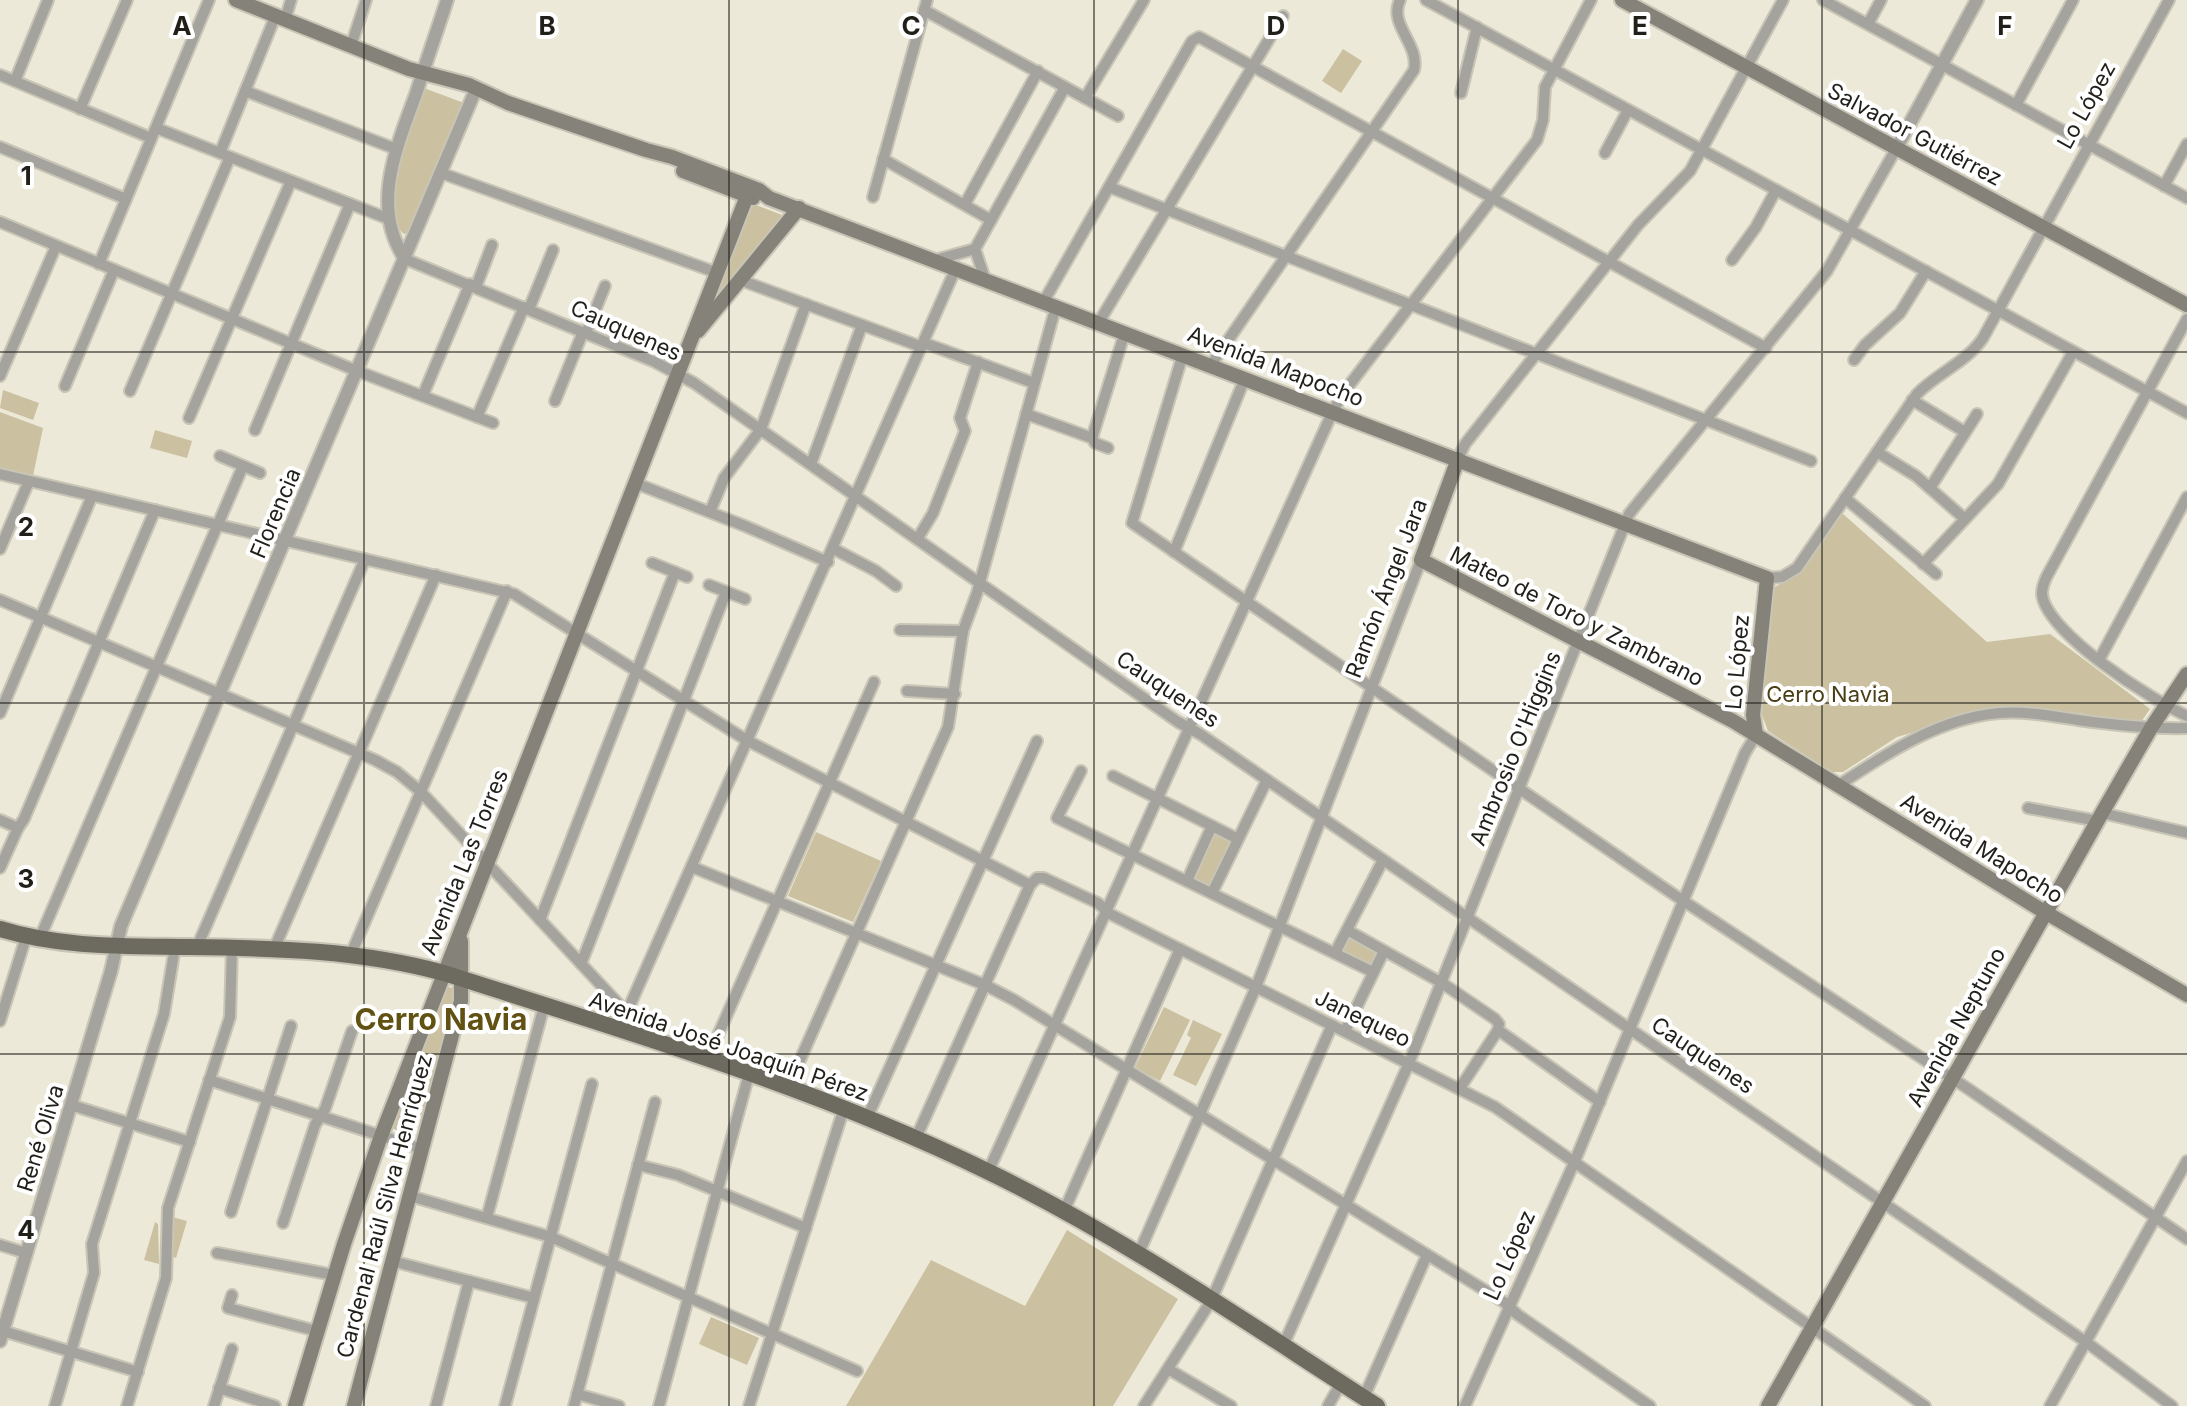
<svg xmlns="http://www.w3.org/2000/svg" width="2187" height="1406" font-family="Inter,sans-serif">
<rect width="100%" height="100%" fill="#ede9d9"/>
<g fill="#cbc1a0">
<path d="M1343 49 1362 61 1341 93 1322 81Z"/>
<path d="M424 88 464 103 411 231 404 234C375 209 413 119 424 88Z"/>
<path d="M751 203 782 215 706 314Z"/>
<path d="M3 390 39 403 33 420 0 408Z"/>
<path d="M0 412 43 428 33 476 0 468Z"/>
<path d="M155 430 192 441 187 458 150 448Z"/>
<path d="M1842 513 1987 642 2050 634 2150 709 2139 725 2080 713 1994 709 1897 737 1843 772H1832L1768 731 1762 715 1772 589 1798 573Z"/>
<path d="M816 832 881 861 853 922 788 896Z"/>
<path d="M1215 833 1232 841 1211 887 1193 878Z"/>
<path d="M1349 935 1380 952 1372 968 1341 953Z"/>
<path d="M449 987 456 989V999L430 1091 406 1083 442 989Z"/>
<path d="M1164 1007 1190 1020 1160 1081 1135 1068Z"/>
<path d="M1193 1020 1222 1034 1196 1086 1173 1075 1191 1038 1187 1035Z"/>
<path d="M405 1087 428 1095 414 1136 391 1128Z"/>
<path d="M172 1217 187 1221 176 1258 173 1257Z"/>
<path d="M155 1222 158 1224 159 1264 144 1260Z"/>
<path d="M1067 1230 1178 1299 1113 1406H846L931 1260 1025 1306Z"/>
<path d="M711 1317 759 1338 747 1365 699 1344Z"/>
</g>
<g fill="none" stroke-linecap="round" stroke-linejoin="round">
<g stroke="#c8c5b6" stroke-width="14">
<g id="minor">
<path d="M1426 0 2187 413"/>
<path d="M1823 0 2187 198"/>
<path d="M924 10 1118 116"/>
<path d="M285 20 291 0"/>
<path d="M1868 24 1881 0"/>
<path d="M351 46 366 0"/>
<path d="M0 75 151 138"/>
<path d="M15 81 48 0"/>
<path d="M245 91 396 149"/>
<path d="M1461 93 1477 27"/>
<path d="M1085 98 1144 0"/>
<path d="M2016 105 2073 0"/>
<path d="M80 109 127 0"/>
<path d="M156 128 389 219"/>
<path d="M0 147 126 199"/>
<path d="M220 153 275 17"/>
<path d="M1605 153 1628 110"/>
<path d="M883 159 991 220"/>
<path d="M441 173 715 272"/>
<path d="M2164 186 2187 144"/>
<path d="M1109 187 1811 461"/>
<path d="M873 197 927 0"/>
<path d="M965 204 1038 71"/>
<path d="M0 222 357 371 493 423"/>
<path d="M405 259 655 362 694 383 1178 722 1200 734 2086 1342 2172 1406"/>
<path d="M935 260 975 249"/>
<path d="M1732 260 1756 227 1776 190"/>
<path d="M99 264 209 0"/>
<path d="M985 279 975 249 1065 87"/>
<path d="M740 280 922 347"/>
<path d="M476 287 492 245"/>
<path d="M1044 301 1192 41 1199 37 1766 348"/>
<path d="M529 309 553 250"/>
<path d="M2187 319 2047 576C2044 582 2042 587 2042 594 2046 633 2153 701 2187 716"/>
<path d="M1099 322 1283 16"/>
<path d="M586 333 605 286"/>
<path d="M924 343 1034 383"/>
<path d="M1183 354 1132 523 1673 894 1967 1088 2187 1239"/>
<path d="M1854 360 1865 345 1900 313 1926 271"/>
<path d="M1211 365 1414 70C1420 44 1388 25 1400 0"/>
<path d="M0 376 56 246"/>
<path d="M65 386 114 270"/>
<path d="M130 391 230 157"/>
<path d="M423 395 470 284"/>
<path d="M1912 400 1965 432"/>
<path d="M555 401 583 332"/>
<path d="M1026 414 1092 438 1095 443 1108 448"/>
<path d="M477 417 524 307"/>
<path d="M189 418 291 181"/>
<path d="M255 430 350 204"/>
<path d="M1092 438 1125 332"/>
<path d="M1877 452 1916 476 1965 519"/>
<path d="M220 456 260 473"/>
<path d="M1458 459 1465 444 1638 225 1690 171 1783 0"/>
<path d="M811 464 862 325"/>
<path d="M0 474 514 594 748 741 1030 885"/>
<path d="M635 483 745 526 828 562"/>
<path d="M1930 488 1977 414"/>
<path d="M1845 498 1936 574"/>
<path d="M710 512 724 478 761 429 806 304"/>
<path d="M918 538 933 513 965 431 960 418 978 362"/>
<path d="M0 549 29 481"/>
<path d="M834 549 876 571 896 586"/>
<path d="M1174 552 1245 378"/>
<path d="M652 563 687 577"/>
<path d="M1923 564 1998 484 2073 352"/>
<path d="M1767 578 1782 577 1797 568 1917 394C1937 373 1966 363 1983 338L2169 0"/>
<path d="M709 585 745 599"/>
<path d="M0 600 375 760 397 772 421 792 627 1013"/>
<path d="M900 630 963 631"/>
<path d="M2099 660 2187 497"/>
<path d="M907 691 955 694"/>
<path d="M0 713 92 496"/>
<path d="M1081 771 1057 818 1373 972"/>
<path d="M1113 776 1238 839"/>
<path d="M1839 785C1887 753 1940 718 1999 713 2025 711 2052 716 2078 720 2114 725 2150 729 2187 728"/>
<path d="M2028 808 2098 821"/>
<path d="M2102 813 2187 833"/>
<path d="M0 820 18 828"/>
<path d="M692 867 985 985 1014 1000 1504 1302 1518 1315 1650 1406"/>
<path d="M0 868 18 828 24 819 155 510"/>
<path d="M1187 881 1212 826"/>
<path d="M1212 893 1267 780"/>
<path d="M540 920 675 572"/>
<path d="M1347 930 1442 983 1495 1019 1499 1024 1498 1030 1600 1102"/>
<path d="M39 940 243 466"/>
<path d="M197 947 365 559"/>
<path d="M274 949 436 575"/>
<path d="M1335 953 1383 860"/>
<path d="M351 954 507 591"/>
<path d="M581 964 726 592"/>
<path d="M0 1021 26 937"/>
<path d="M619 1030 956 268"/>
<path d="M1345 1031 1384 951"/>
<path d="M707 1060 874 682"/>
<path d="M209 1080 422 1149"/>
<path d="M788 1087 948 727 963 631 977 593 1056 306"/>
<path d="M1460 1088 1498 1030"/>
<path d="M71 1105 190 1142"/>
<path d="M867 1118 1037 741"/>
<path d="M916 1138 1030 885 1037 878H1044L1098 903 1110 914 1495 1107 1925 1406"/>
<path d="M638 1165 678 1175 806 1228"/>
<path d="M988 1172 1333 411 1344 392 1537 140 1543 120 1545 87 1591 0"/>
<path d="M410 1196 551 1237 857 1371"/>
<path d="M1064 1211 1180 949"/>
<path d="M231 1212 291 1026"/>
<path d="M487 1217 544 1006"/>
<path d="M283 1223 315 1125 325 1109 352 1031"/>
<path d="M0 1245 26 1253"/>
<path d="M217 1253 334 1275"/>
<path d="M1138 1255 1256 987 1421 560"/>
<path d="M392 1261 534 1298"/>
<path d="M232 1295 228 1308 317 1331"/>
<path d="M3 1331 138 1372"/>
<path d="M1283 1346 1409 1063 1629 514 1827 271 1896 149"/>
<path d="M1168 1369 1231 1406"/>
<path d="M219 1388 275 1406"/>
<path d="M577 1394 619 1406"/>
<path d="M1364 1397 1427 1255"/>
<path d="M55 1406 94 1273 92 1244 164 1014 175 947"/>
<path d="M127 1406 166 1278 168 1208 230 1017 232 948"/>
<path d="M214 1406 232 1349"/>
<path d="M436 1406 469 1281"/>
<path d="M505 1406 592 1084"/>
<path d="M574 1406 655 1102"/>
<path d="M659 1406 749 1074"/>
<path d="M749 1406 844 1108"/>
<path d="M1144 1406 1211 1301 1332 1025"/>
<path d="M1328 1406 1341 1383"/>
<path d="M1465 1406 1574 1163 1745 753 1756 735"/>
<path d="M2050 1406 2187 1161"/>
</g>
</g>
<g stroke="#c8c5b6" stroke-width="16">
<g id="tertiary">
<path d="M1896 149 1977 0"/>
<path d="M405 259C370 207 397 146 416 94 426 62 437 31 447 0"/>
<path d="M0 1341 111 971 121 926 473 96"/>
</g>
</g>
<g stroke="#c8c5b6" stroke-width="18">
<g id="secondary">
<path d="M236 0 409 69 469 85 508 103 646 150 672 157 759 190 769 198 1767 578 1753 715 1756 735"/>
<path d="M1622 0 2187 305"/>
<path d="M683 171 753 198"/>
<path d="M698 331 799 208"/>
<path d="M1458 459 1421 560 1733 721 2038 908 2187 995"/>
<path d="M295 1406 344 1244 381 1136 747 196"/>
<path d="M354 1406 461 1001V941"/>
<path d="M1768 1406 2102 813 2151 728 2187 674"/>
</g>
</g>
<g stroke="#c8c5b6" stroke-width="20">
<path id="primary" d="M0 929C61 948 125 946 189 947 275 948 360 950 444 973 628 1032 815 1087 989 1172 1125 1238 1250 1325 1377 1406"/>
</g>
<use href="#minor" stroke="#a5a39d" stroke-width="10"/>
<use href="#tertiary" stroke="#a5a39d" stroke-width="12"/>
<use href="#secondary" stroke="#858279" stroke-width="14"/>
<use href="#primary" stroke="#6d6a5f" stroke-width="16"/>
</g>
<path fill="none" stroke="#201f19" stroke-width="2" stroke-opacity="0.55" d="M364 0V1406M729 0V1406M1094 0V1406M1458 0V1406M1822 0V1406M0 352H2187M0 703H2187M0 1054H2187"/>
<g text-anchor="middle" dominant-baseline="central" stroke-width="8" stroke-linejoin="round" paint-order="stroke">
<g font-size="22" fill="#201f19" stroke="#fff">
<text transform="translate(2086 105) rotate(-61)">Lo López</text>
<text transform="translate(1915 134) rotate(28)">Salvador Gutiérrez</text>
<text transform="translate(626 330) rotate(24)">Cauquenes</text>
<text transform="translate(1276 366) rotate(21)">Avenida Mapocho</text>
<text transform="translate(275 513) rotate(-67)">Florencia</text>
<text transform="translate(1386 588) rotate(-69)">Ramón Ángel Jara</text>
<text transform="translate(1577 616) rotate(27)">Mateo de Toro y Zambrano</text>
<text transform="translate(1737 662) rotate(-85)">Lo López</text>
<text transform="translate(1168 689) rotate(34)">Cauquenes</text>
<text transform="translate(1515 748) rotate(-68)">Ambrosio O'Higgins</text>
<text transform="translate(1982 848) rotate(32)">Avenida Mapocho</text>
<text transform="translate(464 862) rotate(-68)">Avenida Las Torres</text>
<text transform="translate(1363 1018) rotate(26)">Janequeo</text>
<text transform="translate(1956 1027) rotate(-61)">Avenida Neptuno</text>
<text transform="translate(729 1046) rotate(19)">Avenida José Joaquín Pérez</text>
<text transform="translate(1703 1055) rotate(34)">Cauquenes</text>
<text transform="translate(40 1138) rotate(-73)">René Oliva</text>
<text transform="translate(384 1206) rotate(-75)">Cardenal Raúl Silva Henríquez</text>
<text transform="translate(1509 1255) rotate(-66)">Lo López</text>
</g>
<g font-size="22" fill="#493e14" stroke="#fff">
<text x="1828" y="694">Cerro Navia</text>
</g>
<g font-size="30" font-weight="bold" fill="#615113" stroke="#fff">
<text x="441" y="1019">Cerro Navia</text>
</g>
</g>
<g font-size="26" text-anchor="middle" font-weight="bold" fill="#201f19" stroke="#fff" stroke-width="8" stroke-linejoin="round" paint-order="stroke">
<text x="182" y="35">A</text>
<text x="547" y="35">B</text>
<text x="911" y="35">C</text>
<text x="1276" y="35">D</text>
<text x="1640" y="35">E</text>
<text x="2005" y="35">F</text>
<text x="26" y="185">1</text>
<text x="26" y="536">2</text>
<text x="26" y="888">3</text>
<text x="26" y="1239">4</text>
</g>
</svg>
